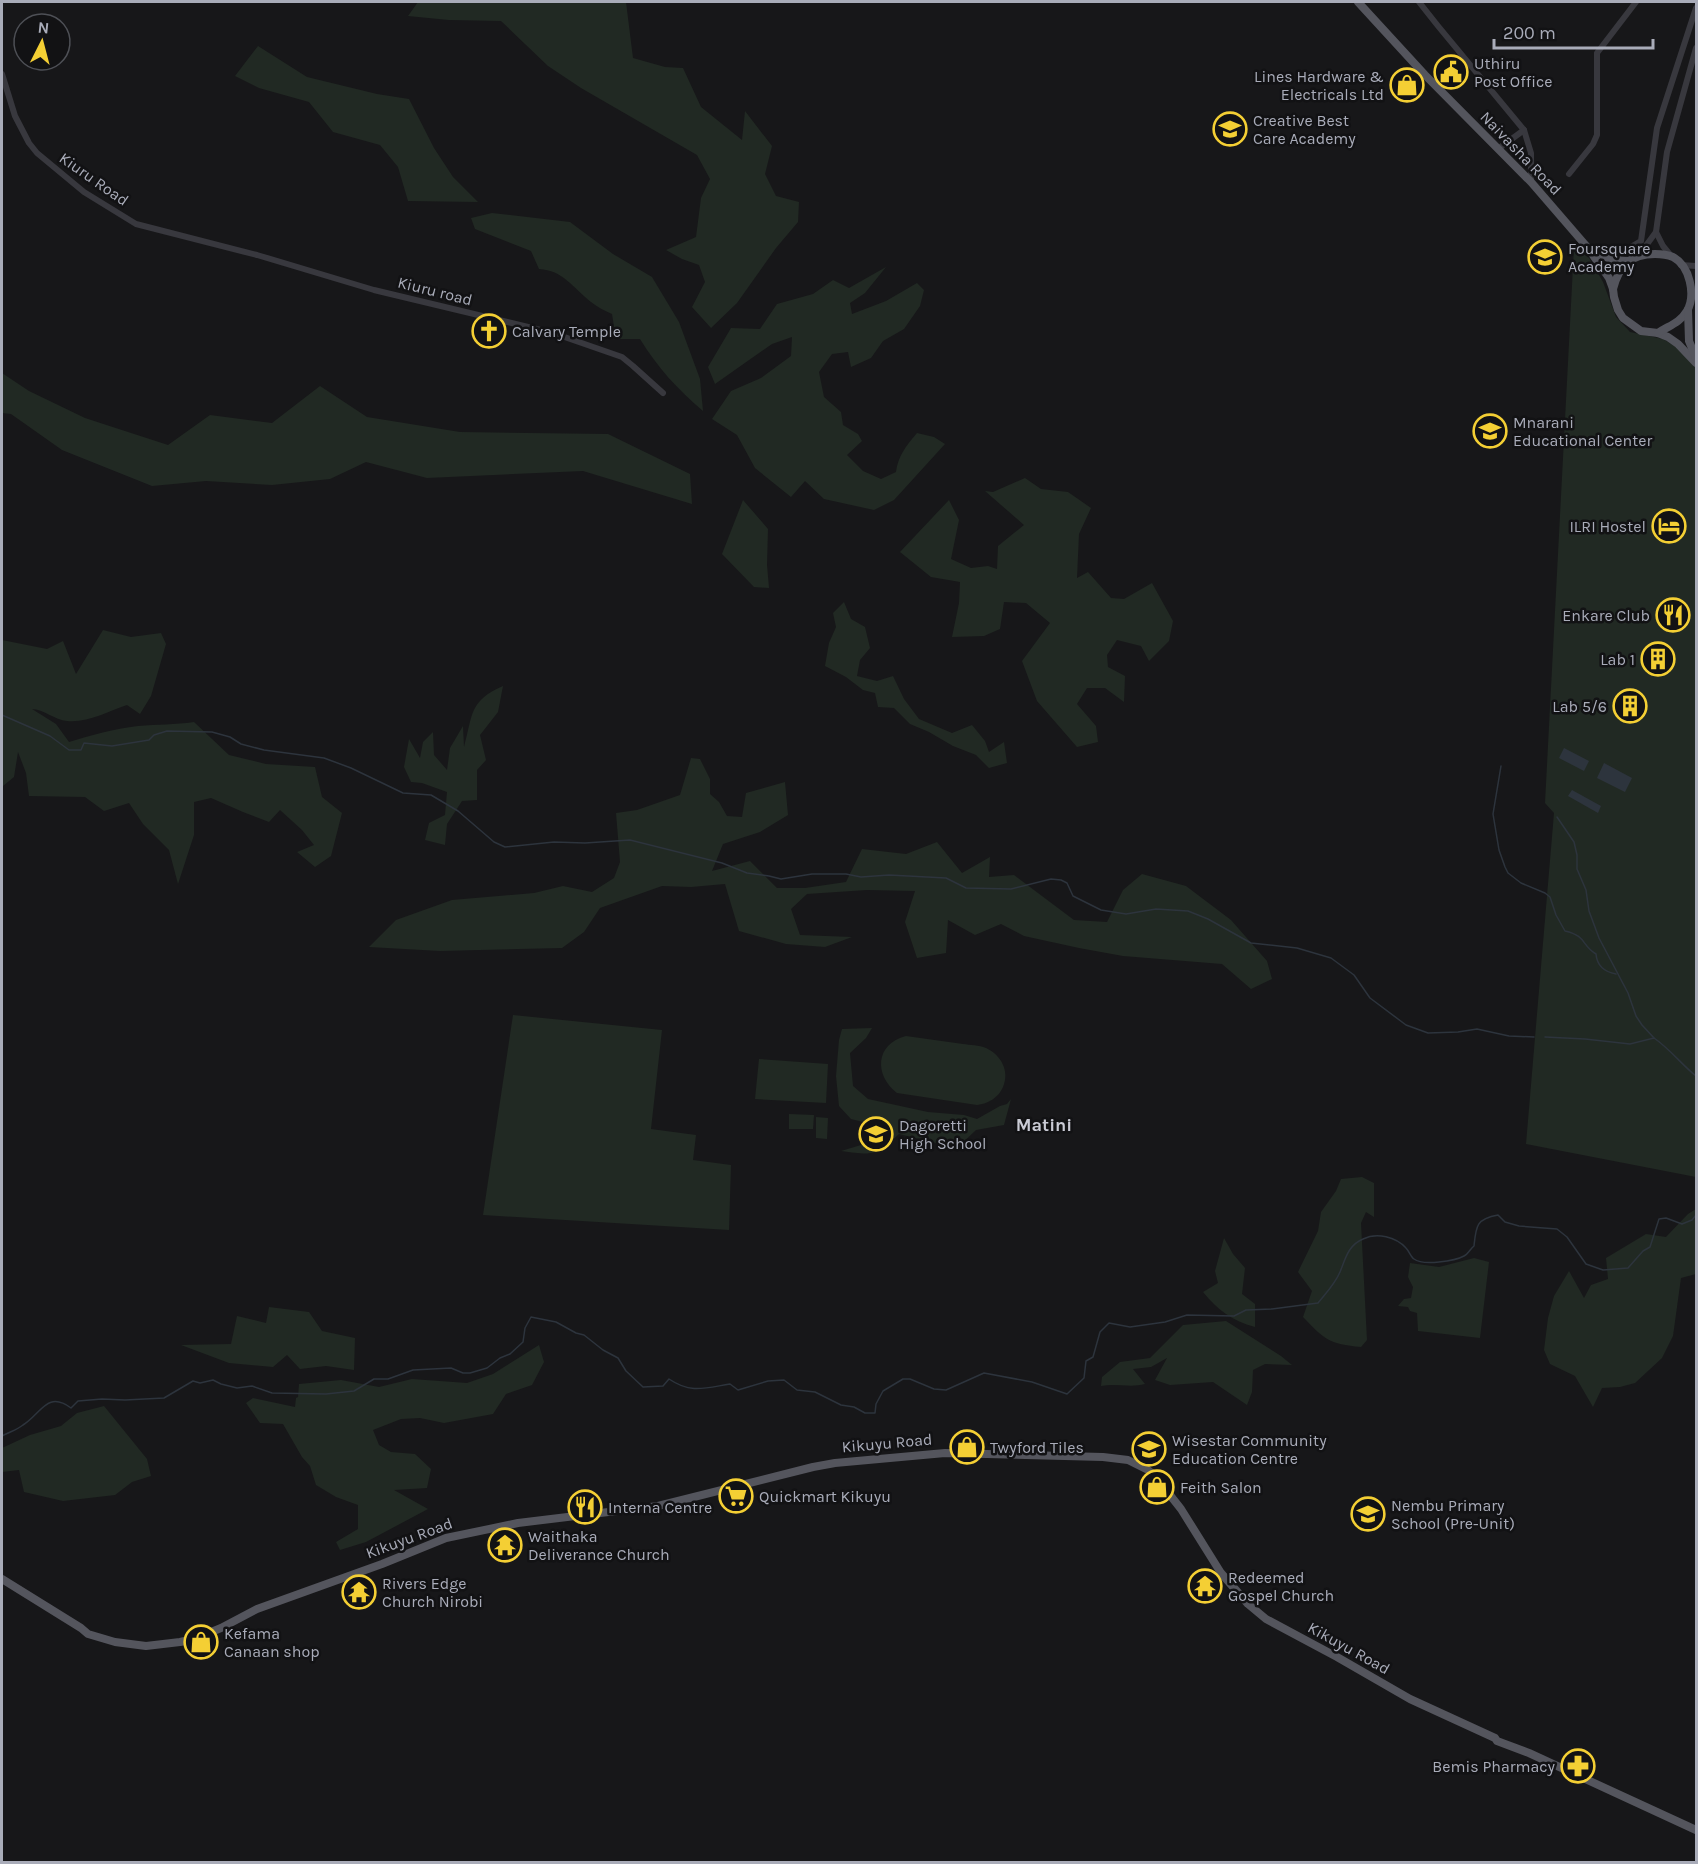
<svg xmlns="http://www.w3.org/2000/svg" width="1698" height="1864" font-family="Karla,sans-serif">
<rect width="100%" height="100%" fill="#171719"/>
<g fill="#212923">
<path d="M418 2H626L633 58 665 67 683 68 701 107 742 140 745 111 772 146 765 174 776 196 799 202 798 222 776 248 737 303 711 328 692 307 705 282 699 265 682 259 666 250 696 237 701 198 710 179 697 155 581 88 548 66 501 21 449 20 408 16Z"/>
<path d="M258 46 307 77 377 94 409 99 434 148 453 177 478 202 408 201 398 167 380 145 333 132 309 102 259 88 235 76Z"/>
<path d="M492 213 570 222 613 254 652 277 679 322 700 379 703 411C678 390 657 367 640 339H616L612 314C605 311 597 307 591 302 573 288 563 270 539 269L531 251 475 229 471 218Z"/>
<path d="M1574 247 1589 258 1603 282 1616 317 1630 332 1663 339 1678 348 1696 368V1177L1526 1144 1554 813 1545 803Z"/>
<path d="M886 267 865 293 850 303 852 314 886 301 917 283 924 290 920 306 904 329 883 341 871 358 851 367 848 352 832 354 819 372 824 397 841 412 843 425 858 434 862 441 847 455 863 471 881 479 896 472C898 456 906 446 917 433L934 437 945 444 894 500 874 510 824 499 805 481 791 497 755 468 737 435 712 419 731 391 761 378 791 356 792 337 772 344 715 384 708 367 731 328 760 329 777 304 813 294 833 280 849 288Z"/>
<path d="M2 373 29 391 85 418 168 445 210 415 272 423 320 386 367 417 460 432 608 434 690 474 692 504 583 471 427 478 366 462 330 479 272 485 206 481 152 486 62 450 11 414 2 413Z"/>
<path d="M1025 478 1041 489 1068 492 1091 508 1079 534 1077 578 1088 572 1111 598 1124 599 1152 583 1173 621 1169 641 1149 661 1141 646 1117 640 1107 655 1108 667 1125 676 1124 702 1105 688H1087L1077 704 1096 726 1098 742 1077 747 1037 701 1022 661 1050 623 1026 603 1004 602 1000 629 984 636 952 637 959 603 960 582 931 577 900 552 949 500 959 520 951 559 971 568 988 566 997 569 998 546 1024 525 985 491 993 492Z"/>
<path d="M743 500 768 529 767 565 769 588 754 587 722 554Z"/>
<path d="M844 602 851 619 865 627 870 648 860 660 857 676 877 681 893 676 904 699 919 719 952 733 972 725 985 741 989 752 1004 742 1007 763 989 768 976 755 953 746 929 732 910 724 894 708 878 707 875 693 863 690 846 677 825 666 829 643 836 627 833 613Z"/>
<path d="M103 630 131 637 161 633 166 644 151 696 140 714 127 705C109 711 88 723 67 721 55 720 43 709 32 709L56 724 69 742C91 735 114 729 138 726 157 724 175 725 194 722L229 755 266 764 315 767 322 797 342 813 331 856 315 867 297 852 314 845 302 830 280 810 269 822 243 812 211 798 194 802V835L178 884 169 850 143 824 129 803 104 811 85 797 29 796 26 773 18 752 14 777 3 786 2 783V640L47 649 63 641 76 674Z"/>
<path d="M503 686 498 712 480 735 486 760 477 770V800L462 801 447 824 445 845 425 840 429 823 445 815 447 792 422 783 411 782 404 767 409 739 420 758 423 742 433 732 434 755 447 770 450 748 463 726 464 747C473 714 469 701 503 686Z"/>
<path d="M691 758 700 759 710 779V794L719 802 727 816 742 817 746 793 785 782 788 815 760 832 723 844 712 871 750 861 777 888H805L846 882 862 849 906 854 937 842 962 873 990 857 989 877 1014 875 1074 920 1107 922 1123 890 1142 874 1186 886 1231 920 1267 961 1272 979 1251 989 1222 964 1123 956 1079 948 1024 936 1001 924 975 935 948 920 946 953 917 958 905 922 915 891 867 890 807 894 791 909 800 935 852 937 825 947 786 944 739 931 725 884 691 887 662 886 600 908 584 932 562 948 440 951 369 947 396 920 452 900 534 893 563 886 592 892 614 878 620 862 616 813 637 810 680 795Z"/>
<path d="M513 1015 662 1030 651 1129 696 1135 693 1160 731 1165 729 1230 483 1215Z"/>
<path d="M872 1028 866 1038 850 1053 853 1086 868 1099 928 1112 964 1115 977 1119 1000 1106 1007 1104 1011 1099 1004 1125 976 1130 957 1148 899 1134C874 1157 873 1155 841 1151L871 1142V1124L851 1119 839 1106 836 1076 839 1040 842 1029Z"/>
<path d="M906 1036C925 1039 944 1041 963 1044 970 1045 979 1045 986 1048 1001 1055 1010 1071 1003 1087 999 1097 988 1104 977 1105L897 1093C874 1075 875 1044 906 1036Z"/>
<path d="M759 1059 828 1064 826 1103 755 1099Z"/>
<path d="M789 1114 814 1115 813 1129H789Z"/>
<path d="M816 1117 828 1118 827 1139 816 1138Z"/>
<path d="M1362 1177 1374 1183V1217L1366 1212 1361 1223 1367 1340 1361 1347C1329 1344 1325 1340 1303 1317L1312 1291 1298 1272 1318 1231 1321 1212 1336 1191 1341 1179Z"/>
<path d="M1696 1209V1274L1681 1278 1673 1336 1662 1358 1635 1383 1620 1387 1602 1388 1593 1407 1575 1376 1550 1364 1544 1350 1548 1318 1554 1296 1569 1271 1584 1298 1591 1285 1608 1279 1606 1258 1646 1234 1666 1237 1688 1214Z"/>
<path d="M1224 1238 1233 1254 1245 1268 1242 1294 1255 1304V1327C1232 1321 1218 1310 1203 1292L1218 1283 1215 1271Z"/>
<path d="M1474 1258 1489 1262 1480 1338 1418 1331 1417 1313 1410 1311 1408 1307 1398 1306 1404 1299 1411 1298 1413 1287 1408 1277 1410 1263 1439 1267Z"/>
<path d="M269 1307 309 1312 322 1331 355 1338 354 1370 326 1366 300 1369 287 1355 273 1367 229 1363 181 1345 231 1344 237 1316 266 1323Z"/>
<path d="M1226 1321 1281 1356 1292 1365 1265 1364 1253 1370 1252 1392 1247 1405 1213 1382 1170 1385 1155 1380 1167 1358 1151 1367 1133 1369 1145 1384C1130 1388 1116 1383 1101 1386L1102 1377 1120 1362 1150 1358 1183 1325Z"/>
<path d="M539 1345 544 1362 532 1385 506 1394 493 1414 444 1423 420 1418 401 1419 373 1430 379 1445 391 1452 415 1454 431 1469 427 1488 394 1490 428 1509 366 1542 340 1550 336 1542 358 1529V1505L336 1497 316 1485 310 1466 302 1457 283 1424 260 1423 246 1403 253 1398 295 1407 296 1398 298 1397 299 1384 341 1380 379 1387 412 1379 467 1383 493 1374Z"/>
<path d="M104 1406 147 1459 151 1476 132 1482 115 1495 63 1501 24 1492 19 1470 2 1472V1448L30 1435 61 1426 77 1413Z"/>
</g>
<g fill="#2d343d">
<path d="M1564 748 1589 761 1584 771 1559 758Z"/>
<path d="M1604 763 1632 778 1625 792 1597 778Z"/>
<path d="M1572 790 1601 806 1598 813 1568 796Z"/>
</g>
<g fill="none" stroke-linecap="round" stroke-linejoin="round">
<g stroke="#2d343d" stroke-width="1.5">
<path d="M2 715 50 736 69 750H81L84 743 112 746 149 740 154 735 167 731 212 732 230 737 241 744 264 750 324 758 351 768 403 793 431 795 458 811 494 842 505 847 554 842 585 843 630 840 722 863 747 873 769 876 781 879 812 874H846L861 877 889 875 946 878 966 888 1011 889 1051 879 1061 880 1067 883 1073 896 1101 910 1126 914 1156 909 1188 911 1208 919 1251 943 1297 948 1331 958 1354 975 1370 998 1406 1025 1428 1033 1458 1032 1477 1029 1509 1036 1534 1037"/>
<path d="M1501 766 1493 814 1499 850 1505 867 1508 873 1521 883 1545 893 1550 897 1556 915 1565 931C1587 936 1581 945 1596 954 1597 966 1605 972 1616 974"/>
<path d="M1557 817 1574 842 1577 855V869L1586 890 1589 911 1599 938 1628 993 1636 1016 1642 1025 1654 1038"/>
<path d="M1545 1037 1585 1039 1630 1044 1654 1038C1670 1049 1681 1064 1696 1076"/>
<path d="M2 1436C9 1432 17 1430 23 1425 41 1414 47 1390 71 1408L78 1401 102 1399 125 1400 164 1398 193 1381 200 1383 213 1380 221 1384 237 1388 252 1386 272 1393 326 1394 354 1391 374 1379H388L413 1370 451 1368 463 1373H470L487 1368 500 1358 510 1354 523 1342 525 1328 531 1317 556 1322 576 1333 584 1335 603 1350 618 1358 626 1371 643 1387 663 1386 669 1379C691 1394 705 1388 730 1384L738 1390 768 1381 784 1380 797 1390 815 1392 841 1405 854 1407 865 1413H875L876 1404 883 1391 903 1379H910L934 1389 946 1390 984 1373 1032 1382 1067 1394 1084 1378 1086 1361 1093 1357 1100 1332 1109 1323 1130 1327 1165 1322 1187 1315 1234 1316 1246 1310 1272 1309 1318 1303C1326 1293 1335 1284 1340 1272 1345 1260 1348 1245 1363 1239 1377 1232 1396 1237 1406 1248 1409 1251 1411 1257 1414 1259 1423 1266 1455 1261 1464 1256 1468 1254 1471 1248 1474 1246 1476 1226 1476 1219 1498 1215L1505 1222 1519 1226 1557 1229 1567 1237 1586 1264 1603 1270 1628 1268 1643 1251 1650 1247 1659 1219 1666 1218 1682 1224 1692 1220 1696 1215"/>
</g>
<g stroke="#38383e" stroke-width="6">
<path d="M1419 2 1438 26 1524 130 1531 153V182"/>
<path d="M2 74 15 116 29 143 37 153 84 192 136 224 257 255 374 290 553 333 622 357 633 366 663 393"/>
<path d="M1498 149 1524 130"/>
<path d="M1569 174 1593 144 1597 135V53L1636 2"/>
<path d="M1656 232 1663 246 1672 257"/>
<path d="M1589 248H1629L1641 241 1657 128 1696 8"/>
<path d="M1639 255 1656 232 1667 152 1696 48"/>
<path d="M1681 265 1696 266"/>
</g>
<g stroke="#54555d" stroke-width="8">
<path d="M1358 2 1425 75 1531 182 1588 248 1609 278 1613 289 1614 297 1618 310 1623 318 1641 331 1658 333 1668 337 1678 344 1696 363"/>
<path d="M1591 249 1610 259 1628 261"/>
<path d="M1613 289C1619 266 1630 254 1655 254 1660 254 1668 255 1673 257 1690 266 1696 295 1687 311 1680 323 1668 326 1658 333"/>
<path d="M1688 310 1689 341 1696 358"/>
<path d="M2 1579 81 1628 88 1634 115 1642 146 1646 180 1642 194 1639 221 1628 257 1609 382 1564 446 1538 518 1523 658 1506 813 1467 835 1463 945 1453 1103 1457 1128 1460 1148 1470 1155 1476 1181 1509 1221 1573 1248 1604 1266 1619 1337 1657 1410 1699 1495 1738 1497 1741 1529 1753 1696 1830"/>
</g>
</g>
<defs>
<g id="civic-ring" transform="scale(1.725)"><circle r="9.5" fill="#121214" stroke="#f4cf34" stroke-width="1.5"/><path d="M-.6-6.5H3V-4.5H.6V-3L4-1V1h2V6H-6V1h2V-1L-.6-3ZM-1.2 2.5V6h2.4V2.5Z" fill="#f4cf34"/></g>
<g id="shop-ring" transform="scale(1.725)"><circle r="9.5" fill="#121214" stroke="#f4cf34" stroke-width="1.5"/><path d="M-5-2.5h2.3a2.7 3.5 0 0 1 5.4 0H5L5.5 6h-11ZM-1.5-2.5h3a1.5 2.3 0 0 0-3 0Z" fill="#f4cf34"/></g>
<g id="school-ring" transform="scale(1.725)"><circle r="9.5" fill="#121214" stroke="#f4cf34" stroke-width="1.5"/><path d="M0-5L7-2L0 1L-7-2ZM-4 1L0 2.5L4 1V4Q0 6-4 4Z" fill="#f4cf34"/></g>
<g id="church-ring" transform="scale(1.725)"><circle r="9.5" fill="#121214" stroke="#f4cf34" stroke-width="1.5"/><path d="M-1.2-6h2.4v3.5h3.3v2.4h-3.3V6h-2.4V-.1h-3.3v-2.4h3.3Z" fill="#f4cf34"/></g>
<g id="hotel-ring" transform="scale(1.725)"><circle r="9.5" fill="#121214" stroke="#f4cf34" stroke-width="1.5"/><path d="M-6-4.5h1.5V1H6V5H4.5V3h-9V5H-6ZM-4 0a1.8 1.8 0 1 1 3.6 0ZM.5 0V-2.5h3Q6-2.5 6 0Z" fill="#f4cf34"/></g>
<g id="restaurant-ring" transform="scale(1.725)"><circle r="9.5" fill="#121214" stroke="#f4cf34" stroke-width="1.5"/><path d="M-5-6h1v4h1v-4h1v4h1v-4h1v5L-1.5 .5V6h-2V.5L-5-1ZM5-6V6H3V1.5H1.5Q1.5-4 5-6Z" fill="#f4cf34"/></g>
<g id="building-ring" transform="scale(1.725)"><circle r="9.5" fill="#121214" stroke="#f4cf34" stroke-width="1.5"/><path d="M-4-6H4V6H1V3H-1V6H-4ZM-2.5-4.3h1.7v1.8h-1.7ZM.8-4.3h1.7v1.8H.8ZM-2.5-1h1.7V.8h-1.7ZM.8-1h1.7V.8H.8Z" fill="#f4cf34"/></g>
<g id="supermarket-ring" transform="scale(1.725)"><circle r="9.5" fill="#121214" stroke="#f4cf34" stroke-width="1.5"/><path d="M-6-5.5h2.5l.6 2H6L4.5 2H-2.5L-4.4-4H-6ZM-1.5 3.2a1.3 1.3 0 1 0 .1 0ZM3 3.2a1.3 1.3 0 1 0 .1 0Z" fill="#f4cf34"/></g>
<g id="temple-ring" transform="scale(1.725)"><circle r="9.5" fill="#121214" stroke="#f4cf34" stroke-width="1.5"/><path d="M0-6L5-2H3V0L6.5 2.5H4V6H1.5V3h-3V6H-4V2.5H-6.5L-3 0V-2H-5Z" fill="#f4cf34"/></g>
<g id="pharmacy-ring" transform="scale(1.725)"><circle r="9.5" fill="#121214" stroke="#f4cf34" stroke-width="1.5"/><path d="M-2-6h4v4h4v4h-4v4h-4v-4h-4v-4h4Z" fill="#f4cf34"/></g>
</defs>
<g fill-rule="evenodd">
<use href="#civic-ring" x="1451" y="72"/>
<use href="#shop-ring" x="1407" y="85"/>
<use href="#school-ring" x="1230" y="129"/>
<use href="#school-ring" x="1545" y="257"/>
<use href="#church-ring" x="489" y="331"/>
<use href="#school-ring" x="1490" y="431"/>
<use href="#hotel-ring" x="1669" y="526"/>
<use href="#restaurant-ring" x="1673" y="615"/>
<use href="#building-ring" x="1658" y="659"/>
<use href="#building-ring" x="1630" y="706"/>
<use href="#school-ring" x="876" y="1134"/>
<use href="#shop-ring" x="967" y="1447"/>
<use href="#school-ring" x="1149" y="1449"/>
<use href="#shop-ring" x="1157" y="1487"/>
<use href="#supermarket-ring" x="736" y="1496"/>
<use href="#restaurant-ring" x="585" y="1507"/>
<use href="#school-ring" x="1368" y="1514"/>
<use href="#temple-ring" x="505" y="1545"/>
<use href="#temple-ring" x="1205" y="1586"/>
<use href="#temple-ring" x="359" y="1592"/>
<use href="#shop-ring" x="201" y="1642"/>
<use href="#pharmacy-ring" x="1578" y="1766"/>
</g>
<g text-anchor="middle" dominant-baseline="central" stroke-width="5" stroke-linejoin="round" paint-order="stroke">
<g font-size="16" fill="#a9acb9" stroke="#121214" text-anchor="start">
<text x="1474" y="63">Uthiru<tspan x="1474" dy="18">Post Office</tspan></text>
<text x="1384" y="76" text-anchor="end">Lines Hardware &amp;<tspan x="1384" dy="18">Electricals Ltd</tspan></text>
<text x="1253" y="120">Creative Best<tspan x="1253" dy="18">Care Academy</tspan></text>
<text x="1568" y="248">Foursquare<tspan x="1568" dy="18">Academy</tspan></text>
<text x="512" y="331">Calvary Temple</text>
<text x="1513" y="422">Mnarani<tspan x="1513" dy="18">Educational Center</tspan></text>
<text x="1646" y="526" text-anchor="end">ILRI Hostel</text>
<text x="1650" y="615" text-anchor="end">Enkare Club</text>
<text x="1635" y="659" text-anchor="end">Lab 1</text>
<text x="1607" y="706" text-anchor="end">Lab 5/6</text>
<text x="899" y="1125">Dagoretti<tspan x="899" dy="18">High School</tspan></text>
<text x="1172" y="1440">Wisestar Community<tspan x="1172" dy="18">Education Centre</tspan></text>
<text x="990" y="1447">Twyford Tiles</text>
<text x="1180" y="1487">Feith Salon</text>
<text x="759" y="1496">Quickmart Kikuyu</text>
<text x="1391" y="1505">Nembu Primary<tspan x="1391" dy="18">School (Pre-Unit)</tspan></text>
<text x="608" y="1507">Interna Centre</text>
<text x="528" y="1536">Waithaka<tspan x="528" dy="18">Deliverance Church</tspan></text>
<text x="1228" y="1577">Redeemed<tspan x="1228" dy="18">Gospel Church</tspan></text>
<text x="382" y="1583">Rivers Edge<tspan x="382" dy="18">Church Nirobi</tspan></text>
<text x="224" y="1633">Kefama<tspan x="224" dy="18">Canaan shop</tspan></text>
<text x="1555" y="1766" text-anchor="end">Bemis Pharmacy</text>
</g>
<g font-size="16" fill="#a9acb9" stroke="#121214">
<text transform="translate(1521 153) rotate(46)">Naivasha Road</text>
<text transform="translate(94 179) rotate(35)">Kiuru Road</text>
<text transform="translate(435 291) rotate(14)">Kiuru road</text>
<text transform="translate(887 1443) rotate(-5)">Kikuyu Road</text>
<text transform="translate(409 1538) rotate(-20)">Kikuyu Road</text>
<text transform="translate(1349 1648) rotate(29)">Kikuyu Road</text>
</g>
<g font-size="18" font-weight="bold" fill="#cacbd5" stroke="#121214">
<text x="1044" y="1125">Matini</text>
</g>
</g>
<rect width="1698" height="1864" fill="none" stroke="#a9acb9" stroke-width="6"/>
<g transform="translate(42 42) rotate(6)"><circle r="28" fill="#121214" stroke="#4e5056" stroke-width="1.5"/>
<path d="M0-4.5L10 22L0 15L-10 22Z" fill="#f4cf34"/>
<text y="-9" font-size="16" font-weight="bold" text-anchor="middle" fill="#a9acb9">N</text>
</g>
<path d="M1494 39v9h159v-9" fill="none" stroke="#a9acb9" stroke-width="3"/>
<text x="1503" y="39" font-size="18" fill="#a9acb9" stroke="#121214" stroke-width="4.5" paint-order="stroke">200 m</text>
</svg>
